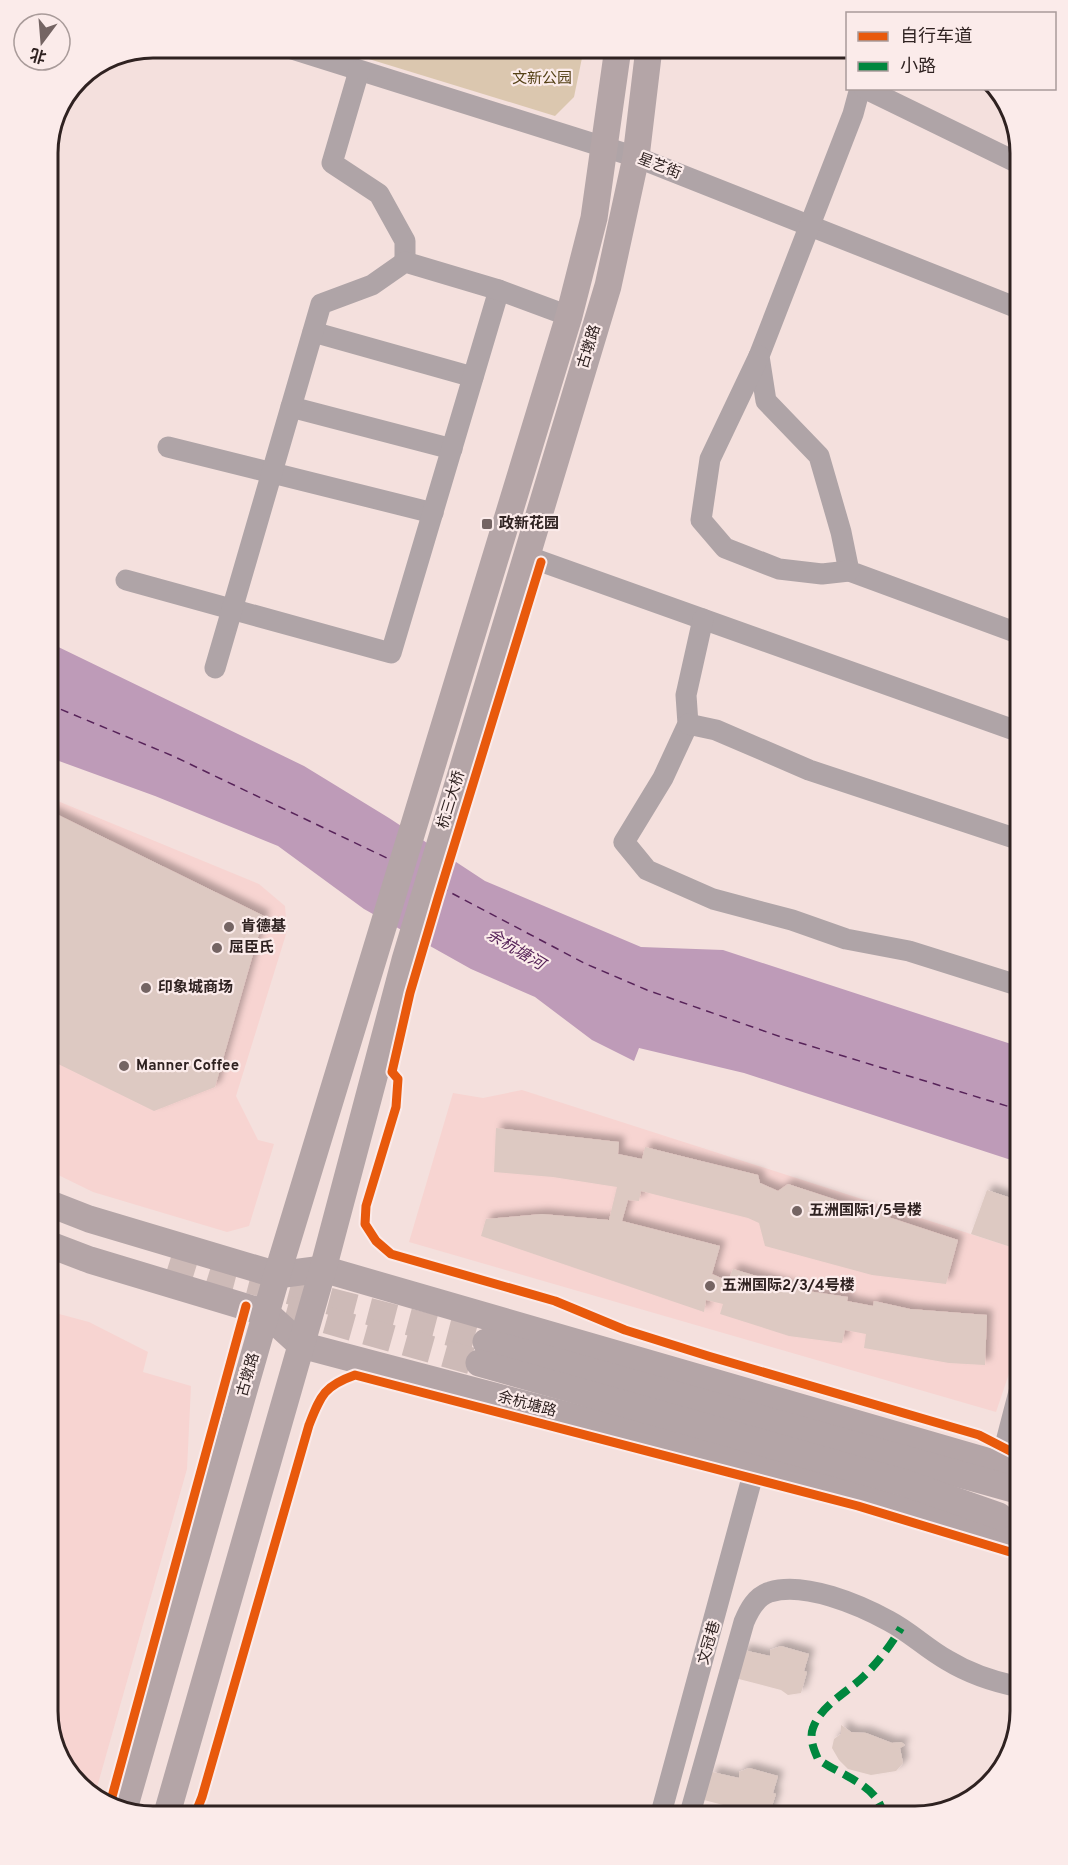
<svg xmlns="http://www.w3.org/2000/svg" width="1068" height="1865" font-family="Overpass,'Noto Sans SC',sans-serif">
<defs>
<filter id="shadow"><feDropShadow dx="5.5" dy="-5.5" stdDeviation="3" flood-color="#0004"/></filter>
</defs>
<rect width="100%" height="100%" fill="#f4e0dd"/>
<g fill="#f7d4d1">
<path d="M48 797 259 884 285 906 287 931 236 1096 258 1140 274 1144 249 1226 227 1232 93 1192 48 1170Z"/>
<path d="M522 1090 1020 1250V1341L996 1412 409 1242 453 1093 483 1098Z"/>
<path d="M48 1311 89 1322 148 1352 143 1372 191 1386 187 1469 94 1798 59 1758 48 1711Z"/>
</g>
<path fill="#dbc7af" d="M333 48H584L574 97 555 116Z"/>
<path fill="#be9bb8" d="M48 642 304 766 389 818 485 881 641 947 723 950 1020 1047V1163L744 1073 639 1048 634 1061 592 1040 535 997 471 969 364 909 278 846 155 796 48 757Z"/>
<g fill="none" stroke-linecap="round" stroke-linejoin="round">
<g stroke="#572359" stroke-width="1.5" stroke-dasharray="8 6" stroke-linecap="butt">
<path d="M48 704 173 756 391 860"/>
<path d="M440 887 586 964 647 990 781 1037 1020 1110"/>
</g>
</g>
<g fill="#ddc9c2" filter="url(#shadow)">
<path d="M48 810 264 916 215 1087 154 1111 48 1059Z"/>
<path d="M496 1128 619 1142 618 1154 642 1159 645 1147 689 1158 758 1175 760 1183 778 1191 788 1184 958 1240 946 1284 872 1275 765 1246 759 1223 748 1218 641 1191 639 1201 628 1200 622 1221 720 1246 712 1274 728 1281 733 1269 807 1291 848 1297 847 1301 873 1306 874 1301 910 1309 987 1315 985 1365 949 1363 864 1348 866 1334 845 1330 842 1343 789 1336 720 1314 723 1304 706 1300 704 1312 481 1236 486 1219 542 1214 609 1220 617 1187 553 1177 494 1172Z"/>
<path d="M987 1190 1020 1201V1250L971 1234Z"/>
<path d="M781 1646 809 1654 804 1671 807 1672 801 1693 788 1695 781 1690 735 1678 743 1650 770 1656V1650Z"/>
<path d="M841 1725 851 1732 866 1733 892 1743 901 1742 905 1745 900 1748 903 1763 896 1771 871 1775 848 1769 839 1760 832 1748 834 1739 841 1734Z"/>
<path d="M749 1768 778 1776 773 1793 776 1794 769 1815 756 1817 750 1812 704 1800 712 1772 739 1778V1772Z"/>
</g>
<g fill="none" stroke-linecap="round" stroke-linejoin="round">
<g stroke="#cdbab7" stroke-width="27" stroke-dasharray="27 14" stroke-linecap="butt">
<path d="M171 1257 222 1273 486 1342"/>
<path d="M287 1309 479 1363"/>
</g>
<g stroke="#afa4a7" stroke-width="21">
<path d="M289 48 636 157 1020 309"/>
<path d="M359 71 332 163 379 194 405 241V262"/>
<path d="M860 88 853 114 759 356 766 401 819 456 841 532 849 571 1020 634"/>
<path d="M864 88 1020 164"/>
<path d="M313 332 473 377"/>
<path d="M759 356 710 459 701 520 725 548 779 569 822 574 849 571"/>
<path d="M291 407 452 449"/>
<path d="M168 447 433 513"/>
<path d="M526 556 1020 732"/>
<path d="M126 580 391 653 499 290"/>
<path d="M703 619 686 695 688 724 663 778 624 842 647 870 713 899 792 920 846 939 909 951 1020 986"/>
<path d="M215 668 321 304 372 285 405 262 499 290 569 316"/>
<path d="M688 724 716 730 809 770 1020 840"/>
<path d="M1000 1465 1020 1388"/>
<path d="M660 1817 755 1467"/>
<path d="M689 1817 744 1622C749 1610 756 1596 770 1592 804 1581 860 1605 889 1621 910 1632 927 1649 947 1660 970 1674 994 1682 1020 1687"/>
</g>
<g stroke="#b4a5a7" stroke-width="27">
<path d="M48 1203 89 1219 277 1275 323 1269 1000 1465 1020 1475"/>
<path d="M48 1244 90 1260 266 1313 301 1345 634 1433 914 1513 1020 1535"/>
<path d="M486 1342 1020 1491"/>
<path d="M479 1363 905 1483 999 1516"/>
<path d="M124 1809 277 1275 569 316 594 218 618 48"/>
<path d="M166 1817 323 1269 405 960 608 286 636 157 649 48"/>
</g>
<path stroke="#00873e" stroke-width="8" stroke-dasharray="15 8" stroke-linecap="butt" d="M883 1817C882 1786 839 1775 818 1759 814 1750 809 1738 813 1728 821 1705 848 1692 864 1676 879 1661 890 1646 901 1628"/>
<g stroke="#fbebea" stroke-width="13">
<g id="cycleway">
<path d="M541 562 438 898 410 993 392 1072 398 1079 396 1107 366 1206 365 1224 376 1241 391 1254 555 1301 625 1330 708 1356 979 1435 1020 1456"/>
<path d="M110 1804 246 1306"/>
<path d="M194 1817 202 1797 309 1425C321 1395 324 1386 355 1375L858 1506 1020 1555"/>
</g>
</g>
<use href="#cycleway" stroke="#e8590c" stroke-width="9"/>
</g>
<g fill="#746463" stroke="#fbebea" stroke-width="2">
<rect x="481" y="518" width="12" height="12" rx="3"/>
<circle cx="229" cy="927" r="6"/>
<circle cx="217" cy="948" r="6"/>
<circle cx="146" cy="988" r="6"/>
<circle cx="124" cy="1066" r="6"/>
<circle cx="797" cy="1211" r="6"/>
<circle cx="710" cy="1286" r="6"/>
</g>
<g text-anchor="middle" dominant-baseline="central" stroke-width="4.5" stroke-linejoin="round" paint-order="stroke">
<g font-size="15" fill="#544116" stroke="#fbebea">
<text x="542" y="79">文新公园</text>
</g>
<g font-size="15" fill="#2f2221" stroke="#fbebea">
<text transform="translate(659 167) rotate(21)">星艺街</text>
<text transform="translate(590 347) rotate(-73)">古墩路</text>
<text transform="translate(452 800) rotate(-73)">杭三大桥</text>
<text transform="translate(249 1375) rotate(-74)">古墩路</text>
<text transform="translate(527 1405) rotate(15)">余杭塘路</text>
<text transform="translate(710 1643) rotate(-74)">文冠巷</text>
</g>
<g font-size="15" font-weight="bold" fill="#2f2221" stroke="#fbebea" text-anchor="start">
<text x="499" y="524">政新花园</text>
<text x="241" y="927">肯德基</text>
<text x="229" y="948">屈臣氏</text>
<text x="158" y="988">印象城商场</text>
<text x="136" y="1066">Manner Coffee</text>
<text x="809" y="1211">五洲国际1/5号楼</text>
<text x="722" y="1286">五洲国际2/3/4号楼</text>
</g>
<g font-size="16" font-style="italic" fill="#572359" stroke="#fbebea">
<text transform="translate(515 950) rotate(31)">余杭塘河</text>
</g>
</g>
<path d="M0 0H1068V1865H0ZM153 58H915A95 95 0 0 1 1010 153V1711A95 95 0 0 1 915 1806H153A95 95 0 0 1 58 1711V153A95 95 0 0 1 153 58Z" fill="#fbebea" fill-rule="evenodd"/>
<path fill="none" stroke="#2f2221" stroke-width="3" d="M153 58H915A95 95 0 0 1 1010 153V1711A95 95 0 0 1 915 1806H153A95 95 0 0 1 58 1711V153A95 95 0 0 1 153 58Z"/>
<rect x="846" y="12" width="210" height="78" fill="#fbebea" stroke="#a99b9a" stroke-width="1.5"/>
<rect x="858" y="32" width="30" height="9" fill="#e8590c" stroke="#a99b9a" stroke-width="1.5"/>
<text x="900" y="42" font-size="18" fill="#2f2221">自行车道</text>
<rect x="858" y="62" width="30" height="9" fill="#00873e" stroke="#a99b9a" stroke-width="1.5"/>
<text x="900" y="72" font-size="18" fill="#2f2221">小路</text>
<g transform="translate(42 42) rotate(196)"><circle r="28" fill="#fbebea" stroke="#a99b9a" stroke-width="1.5"/>
<path d="M0-4.5L10 22L0 15L-10 22Z" fill="#746463"/>
<text y="-9" font-size="16" font-weight="bold" text-anchor="middle" fill="#2f2221">北</text>
</g>
</svg>
